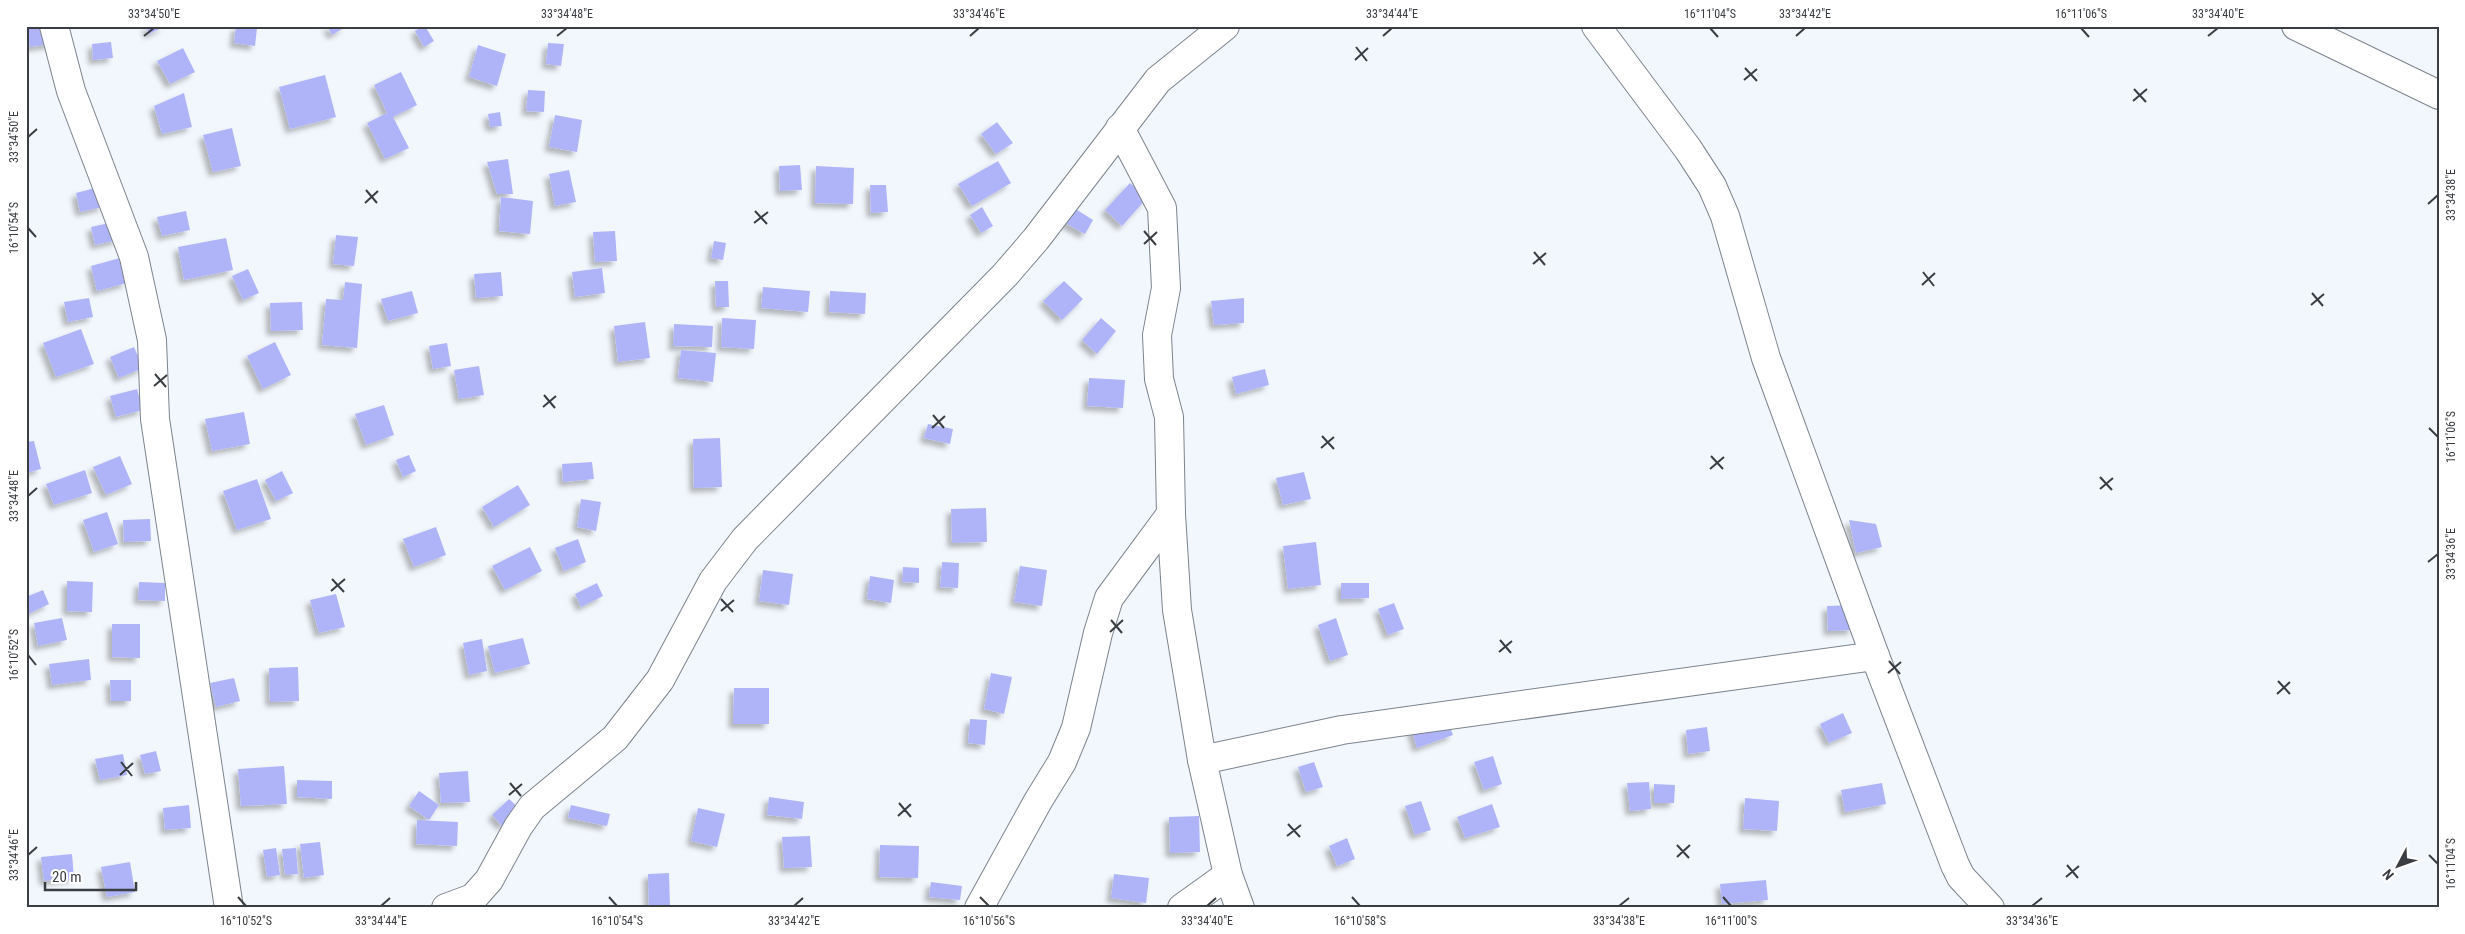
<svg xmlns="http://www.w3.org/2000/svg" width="2465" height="934" font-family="'Roboto Condensed',sans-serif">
<defs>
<filter id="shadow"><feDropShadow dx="-4.5" dy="4.5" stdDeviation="2.5" flood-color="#0004"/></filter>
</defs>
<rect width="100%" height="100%" fill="#f2f7fd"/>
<g fill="#afb4f9" filter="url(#shadow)">
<path d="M27 26H49L52 44 30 47Z"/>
<path d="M146 26H166L149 34Z"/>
<path d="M236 26 257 28 255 46 234 43Z"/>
<path d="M327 26H347L332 35Z"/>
<path d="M423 26H425L434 41 424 47 415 31Z"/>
<path d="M111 42 113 58 93 60 92 44Z"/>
<path d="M548 43 564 44 561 66 546 64Z"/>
<path d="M478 45 506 54 497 86 469 77Z"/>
<path d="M183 48 195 72 170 84 157 61Z"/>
<path d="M401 72 417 105 393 117 409 148 385 159 367 123 387 113 374 85Z"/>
<path d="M325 75 336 117 290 129 279 87Z"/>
<path d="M528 90 545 91 544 112 526 111Z"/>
<path d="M184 93 192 127 162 134 154 106Z"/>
<path d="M500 112 502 126 490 127 488 114Z"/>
<path d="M555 115 582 120 577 152 549 147Z"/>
<path d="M997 122 1013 143 996 154 981 134Z"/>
<path d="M232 128 241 166 213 172 203 135Z"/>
<path d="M508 159 513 194H497L487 162Z"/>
<path d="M998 161 1011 183 972 206 958 184Z"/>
<path d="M800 165 802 190 780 191 779 166Z"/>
<path d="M816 166 854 168 853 204 815 203Z"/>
<path d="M569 170 576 202 555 206 549 174Z"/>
<path d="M1130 183 1147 198 1122 226 1105 210Z"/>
<path d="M870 185H886L888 212 871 213Z"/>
<path d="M99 187 103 207 80 212 76 193Z"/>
<path d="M501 197 533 201 530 234 499 231Z"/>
<path d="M982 207 993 226 981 233 970 215Z"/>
<path d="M1074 208 1093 220 1085 234 1065 223Z"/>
<path d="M186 211 190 230 162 236 157 217Z"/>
<path d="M114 222 118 240 95 245 91 227Z"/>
<path d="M615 231 617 261 595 262 593 232Z"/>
<path d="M336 235 358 237 354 266 333 264Z"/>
<path d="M226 238 233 270 184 280 178 247Z"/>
<path d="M714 241 726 243 723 260 711 258Z"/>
<path d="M120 258 127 283 97 291 91 266Z"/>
<path d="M602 268 605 293 575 297 572 272Z"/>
<path d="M248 269 259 293 243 300 232 276Z"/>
<path d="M501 272 503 296 476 298 474 274Z"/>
<path d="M715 281H728L729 307H716Z"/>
<path d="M1064 281 1083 299 1062 320 1043 301Z"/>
<path d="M345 282 362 284 357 348 322 345 326 299 343 300Z"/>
<path d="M763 287 810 291 808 312 761 308Z"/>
<path d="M412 291 418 313 388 321 381 299Z"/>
<path d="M830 291 866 293 865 314 829 312Z"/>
<path d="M89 298 93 317 68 322 64 302Z"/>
<path d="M1244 298V323L1214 325 1211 301Z"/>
<path d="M302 302 303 330 271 331 270 303Z"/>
<path d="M722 318 756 320 754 349 721 347Z"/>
<path d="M1101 318 1116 331 1097 354 1082 340Z"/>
<path d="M645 322 650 358 618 362 614 326Z"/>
<path d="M674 324 713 326 712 347 673 346Z"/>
<path d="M81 329 94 364 56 377 43 343Z"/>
<path d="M275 342 291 375 263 389 247 356Z"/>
<path d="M447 343 451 366 433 369 429 346Z"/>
<path d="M134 347 143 368 119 378 110 357Z"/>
<path d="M681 350 716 353 713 382 678 378Z"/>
<path d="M479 366 484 395 459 399 454 370Z"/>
<path d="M1265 369 1269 385 1236 394 1232 377Z"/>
<path d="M1089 378 1125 380 1123 408 1087 406Z"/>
<path d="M137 389 143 410 116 417 110 396Z"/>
<path d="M384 405 394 435 366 445 355 414Z"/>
<path d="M244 412 250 444 212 451 205 419Z"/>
<path d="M928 424 953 429 950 444 924 438Z"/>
<path d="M720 438 722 487 694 488 693 439Z"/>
<path d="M34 441 41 469 26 473V442Z"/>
<path d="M409 455 416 471 403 477 396 460Z"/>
<path d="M120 456 132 484 106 495 93 467Z"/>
<path d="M592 462 594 479 563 482 562 464Z"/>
<path d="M85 470 92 493 54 505 46 484Z"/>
<path d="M282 471 293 493 276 501 265 480Z"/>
<path d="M1304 472 1311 499 1283 505 1276 478Z"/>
<path d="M257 479 271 519 237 530 223 491Z"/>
<path d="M518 485 530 505 494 527 482 507Z"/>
<path d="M581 499 601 502 596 531 577 527Z"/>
<path d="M986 508 987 542 952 543 951 509Z"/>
<path d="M107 512 118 544 94 552 83 520Z"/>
<path d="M150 519 151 541 124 542 123 520Z"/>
<path d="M1849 520 1876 524 1882 547 1856 553Z"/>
<path d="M436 527 446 555 414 567 403 539Z"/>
<path d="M578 539 586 562 564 571 555 548Z"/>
<path d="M1316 542 1321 585 1288 589 1283 546Z"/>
<path d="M530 547 542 571 505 590 492 566Z"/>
<path d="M942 562 959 563 958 588 940 587Z"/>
<path d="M1020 566 1047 570 1042 606 1014 602Z"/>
<path d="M903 567 919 568V583L902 582Z"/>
<path d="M763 570 793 574 789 605 759 601Z"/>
<path d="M870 576 894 580 891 603 867 599Z"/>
<path d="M67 581 93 582 92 612 67 611Z"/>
<path d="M139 582 165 583V601L138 600Z"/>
<path d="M597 583 603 596 581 607 575 594Z"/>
<path d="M1341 583H1369V598L1341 599Z"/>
<path d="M43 590 49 604 26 615V597Z"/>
<path d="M336 594 345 627 319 633 310 600Z"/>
<path d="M1394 603 1404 629 1388 635 1378 609Z"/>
<path d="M1852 605 1853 630 1828 631 1827 606Z"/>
<path d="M62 618 67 640 38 646 34 623Z"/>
<path d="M1336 618 1348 655 1330 661 1318 625Z"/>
<path d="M112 624H140V658L112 657Z"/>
<path d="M523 638 530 664 495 673 488 646Z"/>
<path d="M482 639 487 671 469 675 463 643Z"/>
<path d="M89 659 91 680 52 685 49 664Z"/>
<path d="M298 667 299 701 270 702 269 668Z"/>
<path d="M991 673 1012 677 1004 714 984 709Z"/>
<path d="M234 678 240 701 216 707 210 683Z"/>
<path d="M110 680H131V701H111Z"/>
<path d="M734 688H769V724H733Z"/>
<path d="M1843 713 1852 733 1829 743 1820 724Z"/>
<path d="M1446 716 1453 735 1417 748 1411 728Z"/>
<path d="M970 719 987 720 985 745 968 743Z"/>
<path d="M1707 727 1710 751 1688 754 1686 730Z"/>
<path d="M156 751 161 771 145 774 140 755Z"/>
<path d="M123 754 127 775 100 780 95 759Z"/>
<path d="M1493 756 1502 784 1484 790 1474 762Z"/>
<path d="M1314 762 1323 787 1306 792 1298 767Z"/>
<path d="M284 766 287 804 241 806 238 769Z"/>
<path d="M468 771 470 802 441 803 439 773Z"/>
<path d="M297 780 332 781V799L297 797Z"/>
<path d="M1649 782 1651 809 1630 811 1627 783Z"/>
<path d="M1882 783 1886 804 1845 812 1841 790Z"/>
<path d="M1654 784 1675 785 1674 803H1654Z"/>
<path d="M419 791 439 805 429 820 409 806Z"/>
<path d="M769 797 804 802 802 819 767 815Z"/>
<path d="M1745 798 1779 801 1777 831 1743 829Z"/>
<path d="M509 799 520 809 502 826 492 815Z"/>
<path d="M1421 801 1431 830 1415 835 1405 806Z"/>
<path d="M1492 804 1500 827 1465 838 1457 817Z"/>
<path d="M189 805 191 828 165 830 163 808Z"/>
<path d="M571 805 610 814 607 826 568 818Z"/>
<path d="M698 808 725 814 717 847 691 841Z"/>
<path d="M1199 816 1200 852 1170 853 1169 817Z"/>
<path d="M417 820 458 822 457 846 416 844Z"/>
<path d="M810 836 812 867 784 868 782 837Z"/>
<path d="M1347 838 1355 859 1337 866 1329 846Z"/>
<path d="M320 842 324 875 304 878 300 844Z"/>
<path d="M880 845 919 846 918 878 879 877Z"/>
<path d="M276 848 280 875 267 877 263 850Z"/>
<path d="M296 848 298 874 285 875 282 849Z"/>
<path d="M72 854 74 878 44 881 41 857Z"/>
<path d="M130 862 135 892 107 897 101 867Z"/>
<path d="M669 873 670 908H649L648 874Z"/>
<path d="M1114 874 1149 878 1146 903 1111 898Z"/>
<path d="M1766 880 1768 900 1722 904 1720 884Z"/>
<path d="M931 882 962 886 960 900 929 897Z"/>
</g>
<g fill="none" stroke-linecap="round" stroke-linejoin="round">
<g stroke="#7c848d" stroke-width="30">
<g id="street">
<path d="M54 26 71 91 134 257 152 340 155 419 229 908"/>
<path d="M1596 26 1688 149 1712 186 1725 216 1766 358 1875 656 1955 865 1961 877 1990 908"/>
<path d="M2296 26 2439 95"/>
<path d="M1120 128 1162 208 1166 288 1157 335 1159 379 1169 417 1171 514 1177 610 1202 760 1228 875 1240 908"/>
<path d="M1202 760 1342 730 1875 656"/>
<path d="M446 908 473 898 489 880 518 827 532 807 615 738 660 680 713 581 745 539 1005 275 1036 239 1158 80 1225 26"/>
<path d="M979 908 1038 801 1062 762 1076 728 1098 633 1109 598 1171 514"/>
<path d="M1182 908 1228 875"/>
</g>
</g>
<use href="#street" stroke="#fff" stroke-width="28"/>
</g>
<path fill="none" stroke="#3a3d41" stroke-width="2" d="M1710 28 1718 37M2081 28 2089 37M144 36 154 28M557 36 567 28M970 36 979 28M1383 36 1392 28M1796 36 1805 28M2208 36 2218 28M1356 47 1367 61M1355 60 1368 48M1745 68 1757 81M1744 80 1757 69M2134 89 2146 102M2133 101 2147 89M28 137 37 129M366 190 377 203M365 203 378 191M2428 204 2438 195M755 211 767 224M754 223 768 212M28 228 36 237M1144 231 1156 245M1144 244 1157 232M1534 252 1545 265M1533 264 1546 253M1923 272 1934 286M1922 285 1935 273M2312 293 2323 306M2311 305 2324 294M155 374 166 387M154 386 167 375M544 395 555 408M543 407 556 396M933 415 944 428M932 428 945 416M2429 428 2438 437M1322 436 1334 449M1321 448 1334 437M1711 456 1723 469M1710 469 1724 457M2100 477 2112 490M2100 489 2113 478M28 496 37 488M2428 562 2438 554M332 579 344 592M331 591 345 579M721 599 733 612M721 611 734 600M1111 620 1122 633M1110 632 1123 620M1500 640 1511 653M1499 652 1512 641M28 655 36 665M1889 661 1900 674M1888 673 1901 662M2278 681 2290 694M2277 694 2290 682M121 762 132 776M120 775 133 763M510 783 521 796M509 795 522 784M899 803 911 817M898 816 911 804M1288 824 1300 837M1287 836 1301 825M1677 845 1689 858M28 855 37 847M2429 855 2438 864M1677 857 1690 845M2067 865 2078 878M2066 877 2079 866M238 897 246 906M609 897 617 906M980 897 989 906M1352 897 1360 906M1723 897 1731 906M381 906 390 898M794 906 803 898M1207 906 1216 898M1619 906 1629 898M2032 906 2042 898"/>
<rect width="2465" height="934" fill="none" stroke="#ffffff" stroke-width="55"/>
<g transform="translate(2398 866) rotate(229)" stroke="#ffffff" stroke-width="4" paint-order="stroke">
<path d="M0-4L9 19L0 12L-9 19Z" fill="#3a3d41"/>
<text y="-8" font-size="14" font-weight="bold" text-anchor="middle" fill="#3a3d41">N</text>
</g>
<path d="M45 882v8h91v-8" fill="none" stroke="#3a3d41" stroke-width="2.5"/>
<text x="52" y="882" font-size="15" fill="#3a3d41" stroke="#ffffff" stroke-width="4" paint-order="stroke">20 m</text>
<rect x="28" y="28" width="2410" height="878" fill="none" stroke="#3a3d41" stroke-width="2"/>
<g font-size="12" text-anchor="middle" fill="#3a3d41">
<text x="154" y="18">33°34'50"E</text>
<text x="567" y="18">33°34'48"E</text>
<text x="979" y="18">33°34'46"E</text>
<text x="1392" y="18">33°34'44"E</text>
<text x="1710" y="18">16°11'04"S</text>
<text x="1805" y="18">33°34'42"E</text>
<text x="2081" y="18">16°11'06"S</text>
<text x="2218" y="18">33°34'40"E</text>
<text transform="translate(14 137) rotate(-90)" y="4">33°34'50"E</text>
<text transform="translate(2451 195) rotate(-90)" y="4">33°34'38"E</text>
<text transform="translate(14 228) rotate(-90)" y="4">16°10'54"S</text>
<text transform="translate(2451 437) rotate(-90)" y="4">16°11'06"S</text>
<text transform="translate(14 496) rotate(-90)" y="4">33°34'48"E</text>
<text transform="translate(2451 554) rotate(-90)" y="4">33°34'36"E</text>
<text transform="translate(14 655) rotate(-90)" y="4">16°10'52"S</text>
<text transform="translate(14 855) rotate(-90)" y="4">33°34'46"E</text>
<text transform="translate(2451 864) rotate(-90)" y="4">16°11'04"S</text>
<text x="246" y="925">16°10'52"S</text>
<text x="381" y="925">33°34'44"E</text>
<text x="617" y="925">16°10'54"S</text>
<text x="794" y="925">33°34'42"E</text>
<text x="989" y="925">16°10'56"S</text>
<text x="1207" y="925">33°34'40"E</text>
<text x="1360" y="925">16°10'58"S</text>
<text x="1619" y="925">33°34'38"E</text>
<text x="1731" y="925">16°11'00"S</text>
<text x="2032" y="925">33°34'36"E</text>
</g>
</svg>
